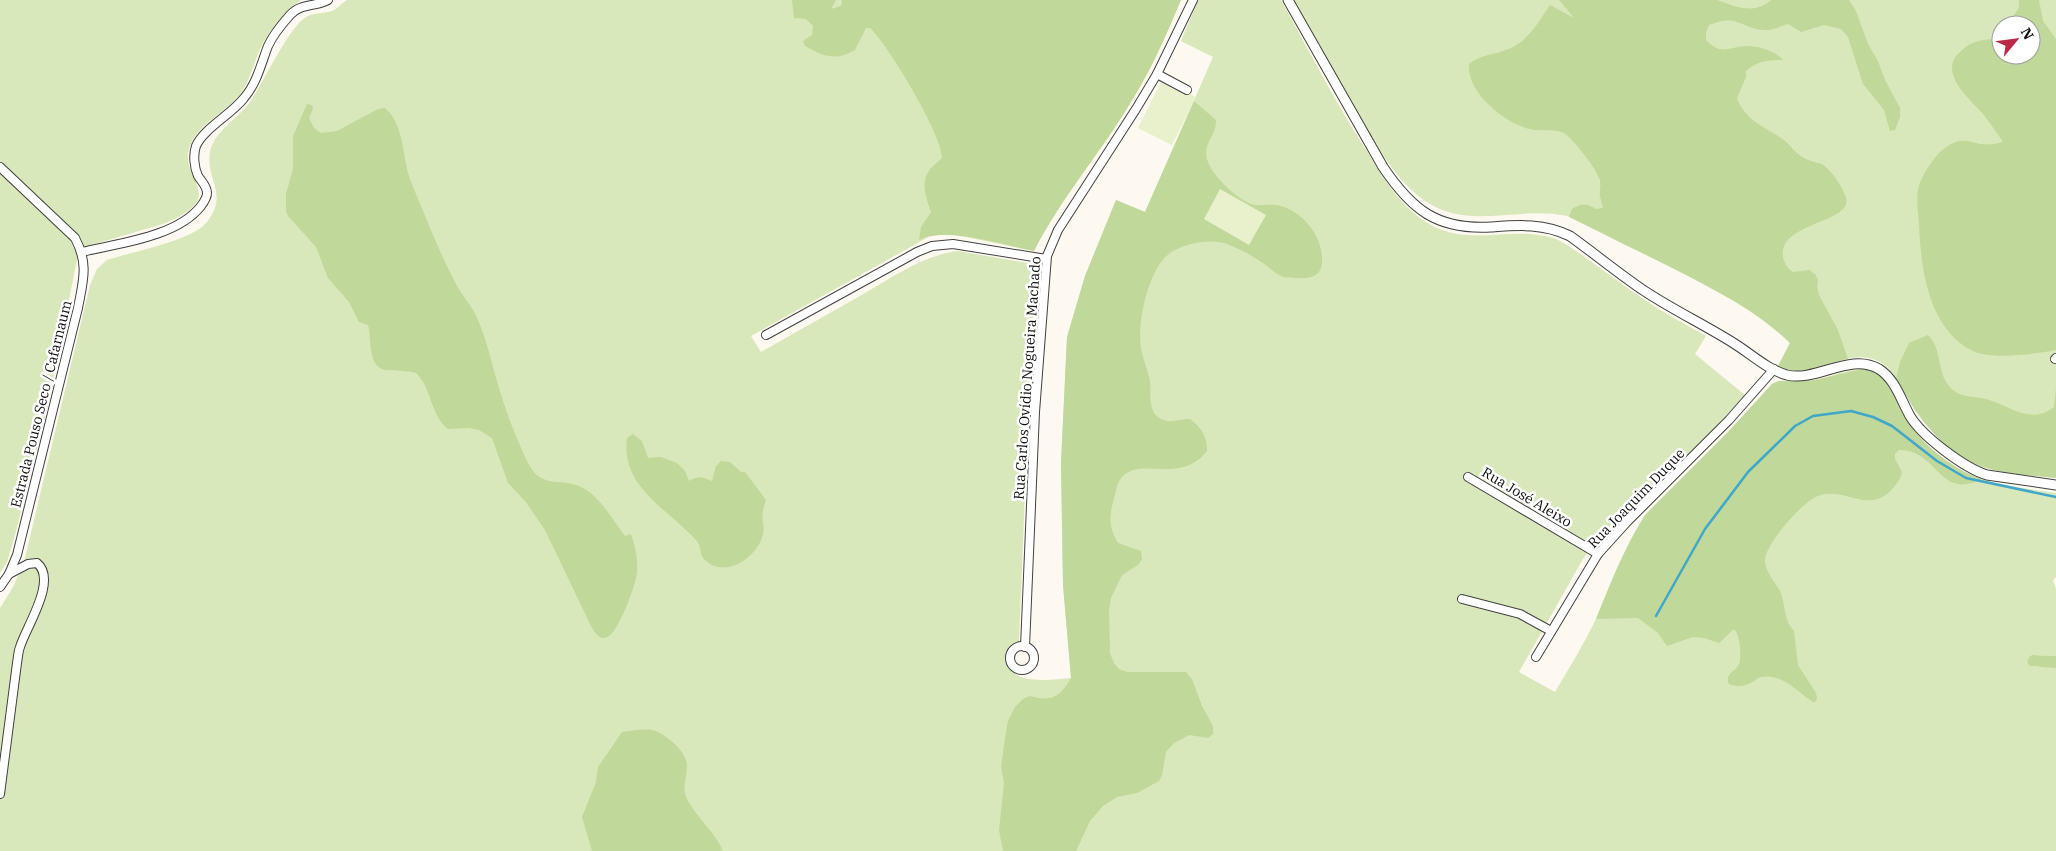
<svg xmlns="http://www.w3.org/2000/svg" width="2056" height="851" font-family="'IBM Plex Serif',serif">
<rect width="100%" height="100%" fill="#fef9f0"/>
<g fill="#d9e8ba" fill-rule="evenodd">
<path d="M0 0H301C286 11 272 27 263 43 253 62 251 82 237 98 223 113 202 123 192 141 172 178 234 194 166 223L85 247 78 255 47 410 14 539 7 562 0 573Z"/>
<path d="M347 0H1181C1167 33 1153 66 1134 97 1103 150 1062 196 1034 251L956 235H932L751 336 761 352C796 332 830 313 865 293 894 276 924 255 958 251L1039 265 1028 420 1019 641C1014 644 1009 650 1008 657 1006 688 1053 679 1071 678L1063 585 1061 463 1067 337 1085 276 1116 200 1145 212 1213 57 1181 41 1198 0H1281C1308 49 1333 98 1363 145 1378 169 1393 196 1415 214 1460 252 1501 225 1550 237 1564 241 1577 252 1589 260 1610 275 1632 292 1654 306 1671 317 1689 326 1706 336L1695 354 1745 395 1692 451 1593 545 1583 559 1519 672 1555 692C1569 668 1584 644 1596 619 1613 584 1624 548 1645 515L1729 431 1772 384C1785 378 1799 382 1813 380 1832 378 1854 364 1872 371 1892 379 1898 408 1909 424 1921 443 1950 466 1970 475 1993 485 2030 489 2056 493V577L2053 580 2056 589V656L2033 655 2034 667 2049 666 2056 668V851H0V608L13 587 24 562 90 285 97 269 107 260C131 252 191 241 206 223 230 194 205 180 210 152 214 131 239 118 250 102 263 83 289 27 306 17 314 12 323 14 332 11 337 9 342 3 347 0Z"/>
<path d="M1293 0H2056V478C2031 475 2004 474 1980 466 1953 457 1925 427 1910 403 1901 389 1894 368 1878 361 1845 346 1812 382 1778 366L1790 343C1742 298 1680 271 1621 243 1605 235 1583 220 1567 216 1513 205 1464 234 1417 195 1386 169 1360 118 1340 83 1325 55 1309 27 1293 0ZM2001 25H2031V55H2001Z"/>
</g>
<g fill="#c0d89a">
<path d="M792 0H836L831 9 841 6 842 0H1181C1167 33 1153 66 1134 97 1103 150 1062 196 1034 251 1004 245 945 226 919 240L921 227 931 212C926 198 920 182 930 169 934 165 938 162 942 158 942 134 888 45 870 28H866L855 50C835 61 825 57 805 46L803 41 812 35 813 26 806 19 794 18Z"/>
<path d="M1559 0H1717C1736 7 1754 15 1771 0H1849L1856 11 1868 44 1878 61 1885 80 1900 108V117L1895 130 1890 131 1884 110 1863 84 1848 37 1841 29 1824 25 1801 32 1788 24C1780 26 1773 31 1764 30 1739 28 1739 13 1709 25L1706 32V40C1721 56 1728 47 1746 46 1759 46 1775 51 1783 60 1769 60 1757 61 1746 71V77L1737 98C1745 121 1766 127 1784 140 1791 146 1796 154 1804 158 1809 161 1816 162 1822 164 1831 170 1843 187 1846 198 1853 223 1778 222 1783 257 1785 264 1787 268 1793 272L1809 270 1815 274 1818 280 1817 286 1819 295 1838 330 1848 359C1822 364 1804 378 1778 366L1790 343C1758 312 1727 297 1688 276 1649 256 1609 237 1569 217L1572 209C1581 203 1587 203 1596 209L1603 208C1602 204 1601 200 1600 197 1599 190 1602 184 1599 178 1595 167 1574 140 1564 133 1554 128 1540 132 1530 129 1505 124 1466 92 1469 64 1479 55 1493 55 1506 50 1527 43 1538 23 1550 5L1574 18Z"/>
<path d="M2019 0H2039L2043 21 2056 39V350C2035 354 1992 360 1973 351 1928 329 1921 269 1919 224 1918 211 1915 195 1920 183 1924 172 1933 159 1941 151 1946 147 1955 141 1961 141 1967 140 1974 143 1980 144 1988 145 1995 144 2003 142 1997 133 1990 123 1983 114 1970 99 1938 73 1959 53 1971 40 1984 39 2001 39V55H2031V25H2008L2019 7Z"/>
<path d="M1194 101 1216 120C1217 135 1203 142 1207 159 1211 175 1236 198 1251 204 1261 207 1271 203 1281 206 1303 212 1322 236 1322 259 1323 278 1309 279 1294 278 1290 277 1286 278 1283 277 1276 274 1270 268 1264 264 1252 255 1238 248 1224 243 1207 239 1188 243 1173 251 1148 265 1137 323 1141 348 1143 360 1148 370 1150 381 1151 393 1148 409 1158 417 1167 425 1180 419 1190 419 1201 427 1208 438 1207 451 1181 485 1141 456 1122 477 1116 484 1116 493 1113 502 1109 519 1109 527 1118 543L1141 551 1142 559 1138 565 1122 575 1111 598 1109 610 1110 653 1114 663 1119 669 1127 672H1186L1192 679 1202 706 1213 726V734L1208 738 1189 735 1174 743 1166 752 1162 775 1159 781 1137 793 1117 797 1103 806 1090 821 1076 851H1003L999 830 1004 783 1001 767 1006 731 1008 721 1015 707 1023 699 1030 696C1052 702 1060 697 1071 678L1063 585 1061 463 1067 337 1085 276 1116 200 1145 212Z"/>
<path d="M307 104 312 105 313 109 309 118 314 128 321 133 337 131 378 109 385 108C405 125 402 159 411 182 425 215 438 250 455 282 461 295 473 306 478 320 487 341 492 364 498 385 506 412 516 438 528 463 542 491 562 476 583 488 601 498 613 520 625 536L631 534C635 546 638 559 637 572 636 585 619 630 609 636 600 642 595 633 591 626L545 530 525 501 508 483 492 438 479 430 469 428 448 429C430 415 432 388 416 373 404 370 396 371 385 370 367 366 372 338 368 325L359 322 349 302 328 278 316 247 288 216 286 211V194L293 169V136Z"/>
<path d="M1928 335C1943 350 1936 372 1950 387 1959 398 1974 396 1986 399 2009 405 2031 426 2054 407L2056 388V478C2031 475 2003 474 1980 466 1941 452 1915 412 1896 378L1900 362 1909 343Z"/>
<path d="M1863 369C1891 371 1896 408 1911 426 1928 449 1955 470 1982 479 1938 501 1938 449 1899 450L1895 454V459L1902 472C1901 479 1897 483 1893 488 1869 516 1845 486 1818 496 1802 502 1763 546 1765 562 1766 572 1774 581 1779 589 1786 602 1783 620 1794 631L1798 665 1816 693 1817 698 1815 702H1813C1796 691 1782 673 1760 677 1750 684 1743 689 1729 684 1724 673 1736 672 1739 664 1742 657 1740 634 1734 629L1719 643 1704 638 1693 637 1667 646 1657 632 1638 618 1596 619C1610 584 1624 548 1645 515L1729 431 1772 384 1778 381 1815 380Z"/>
<path d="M633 434 642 441 648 458 661 457 677 463 685 471 689 481C699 475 701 477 712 481L716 466 721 461 730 462 741 472H745L766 500C765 504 763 508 763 511 761 519 765 527 763 534 758 558 723 580 704 559 700 555 701 550 699 545 697 540 693 537 689 533 661 505 621 484 627 438Z"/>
<path d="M2033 655 2056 656V668L2030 666 2027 662 2030 656Z"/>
<path d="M637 730C642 730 648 729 652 730 665 733 685 750 687 764 688 777 680 788 688 801 698 819 715 832 723 851H592L582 817 596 782 598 767 622 732Z"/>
</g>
<g fill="#e9f0cc">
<path d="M1162 80 1196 97 1172 145 1138 128Z"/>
<path d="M1220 189 1266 215 1249 245 1204 219Z"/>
</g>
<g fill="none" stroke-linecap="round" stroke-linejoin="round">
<path stroke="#3fa7c9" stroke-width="2.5" d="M1656 616 1705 529 1748 472 1795 426 1813 416 1851 411 1873 417 1892 426 1937 461 1966 478 2056 497"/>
<g stroke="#414141" stroke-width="10">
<g id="minor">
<path d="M1157 74 1187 90"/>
<path d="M0 167 75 238C89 264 83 281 78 308L17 555 9 574 0 587"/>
<path d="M82 252C119 243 177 237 201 206 204 202 207 198 207 193 207 186 201 181 198 176 194 167 193 155 196 146 203 129 232 114 244 98 257 83 261 64 268 46 273 35 282 24 290 15 301 3 315 7 328 0"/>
<path d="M766 335 917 252 932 246 953 244 1046 259"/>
<path d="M2055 359 2056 358"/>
<path d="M1468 477 1598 554"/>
<path d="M1462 599 1520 614 1551 631"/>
<circle cx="1022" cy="658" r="12"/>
<path d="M1025 647 1035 412 1047 256 1058 230 1136 109 1157 74 1193 0"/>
<path d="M1536 657 1598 554 1627 522 1729 420 1774 369"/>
<path d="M0 794 17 663C18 658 18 652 20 647 26 627 58 580 37 563L28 564 9 574"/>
</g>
</g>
<g stroke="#414141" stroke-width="11">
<path id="tertiary" d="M1288 0 1383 167C1412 210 1437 230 1491 227 1519 225 1544 223 1570 236 1595 254 1618 273 1643 290 1673 310 1705 325 1735 344 1751 354 1768 370 1787 375 1817 382 1850 352 1879 369 1895 379 1901 400 1910 416 1922 436 1964 468 1987 475L2056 485"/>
</g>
<use href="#minor" stroke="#fff" stroke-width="8"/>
<use href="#tertiary" stroke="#fff" stroke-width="9"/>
</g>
<g text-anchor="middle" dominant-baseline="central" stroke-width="5" stroke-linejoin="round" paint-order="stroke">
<g font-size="14" fill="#0e0e0e" stroke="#fff">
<text transform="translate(1027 378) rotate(-86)">Rua Carlos Ovídio Nogueira Machado</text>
<text transform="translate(41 404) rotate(-76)">Estrada Pouso Seco / Cafarnaum</text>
<text transform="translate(1527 497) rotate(31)">Rua José Aleixo</text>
<text transform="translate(1636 498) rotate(-46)">Rua Joaquim Duque</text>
</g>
</g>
<g transform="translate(2016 40) rotate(61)"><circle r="24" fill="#ffffff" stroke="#9f9f9f"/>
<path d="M0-4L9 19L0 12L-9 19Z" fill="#ba2a47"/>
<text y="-8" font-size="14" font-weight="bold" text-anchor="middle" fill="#0e0e0e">N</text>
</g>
</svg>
